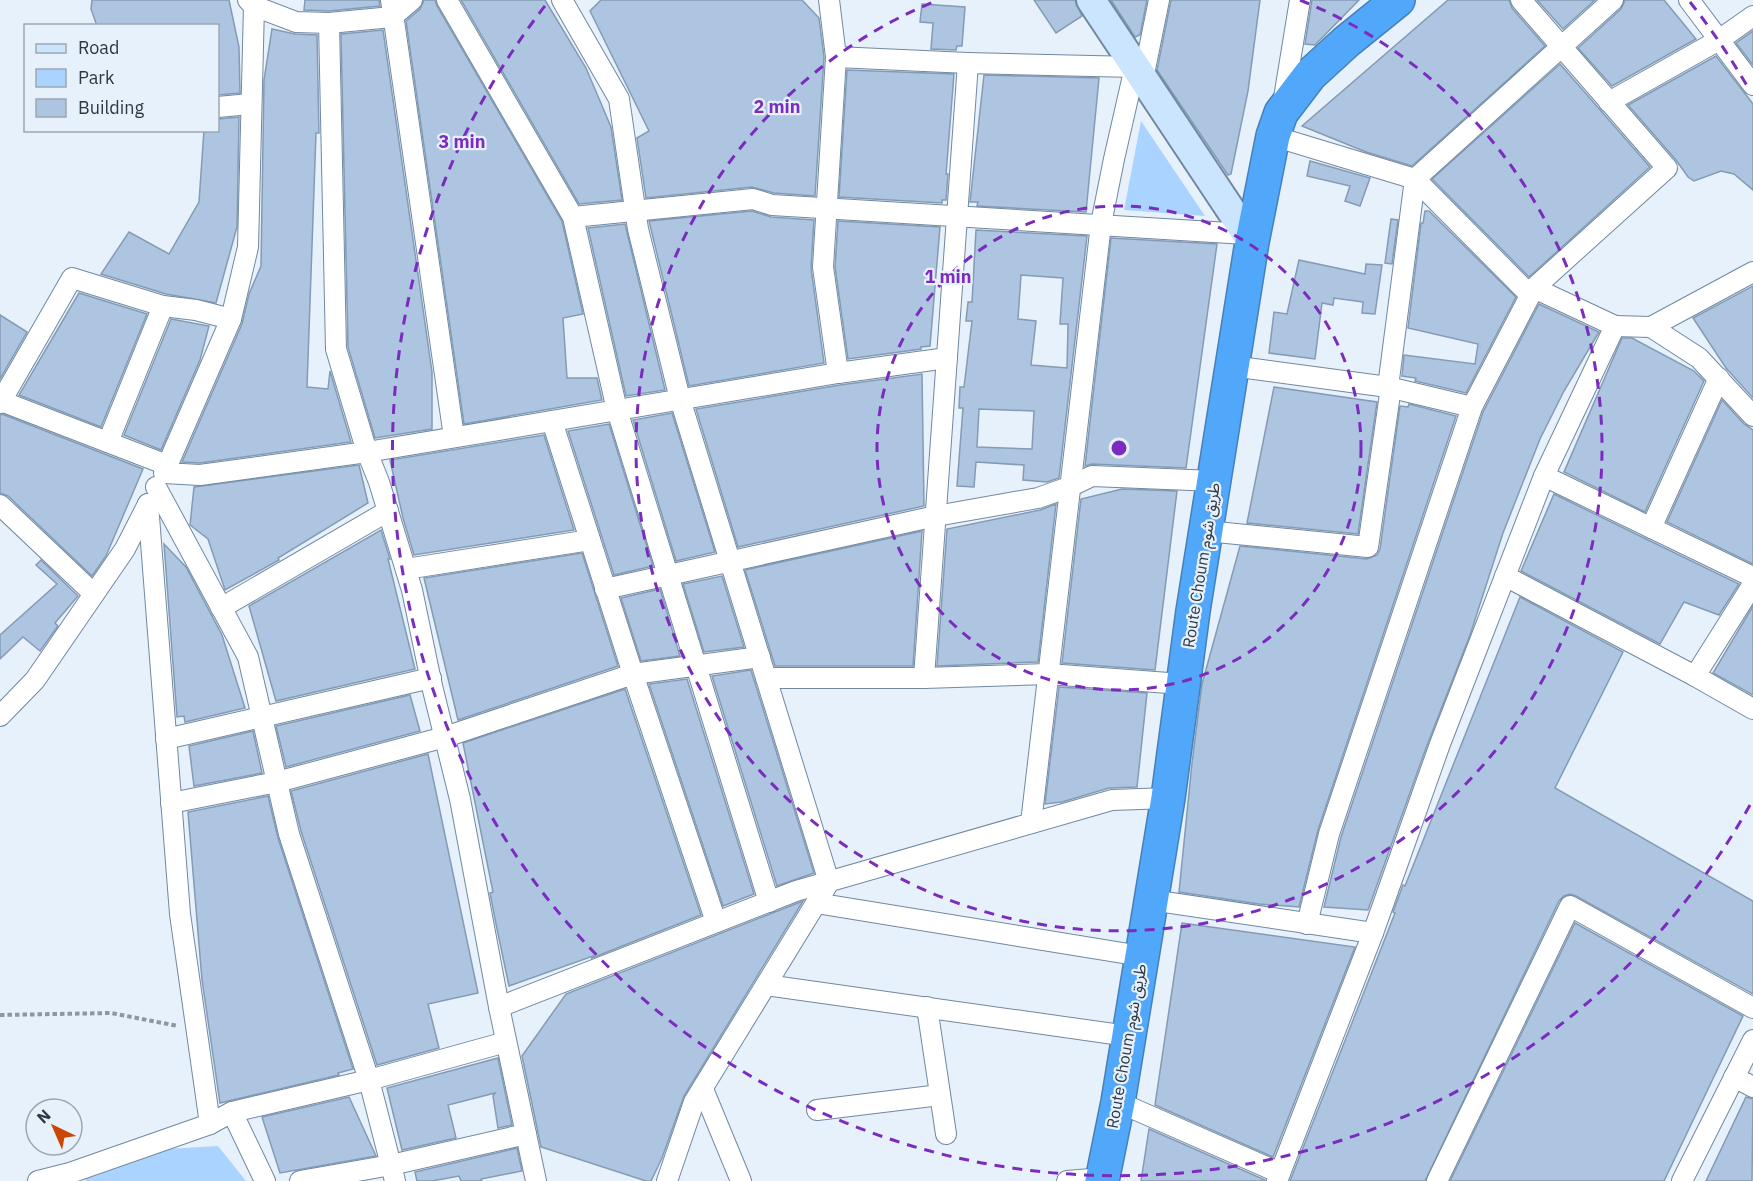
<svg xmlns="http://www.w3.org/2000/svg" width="1753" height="1181" font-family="'IBM Plex Sans','Noto Sans Arabic',sans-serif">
<rect width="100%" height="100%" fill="#e7f1fc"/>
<g fill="#aad4ff">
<path d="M1141 121 1205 216 1124 210Z"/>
<path d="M218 1146 246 1181H86L85 1179 131 1151Z"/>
</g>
<g fill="#adc5e0" stroke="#839bb4" stroke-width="1.5" fill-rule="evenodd">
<path d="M92 0H229L239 47 240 93 218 95V26H97L91 9Z"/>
<path d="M305 0H379L380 6 329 11 304 10Z"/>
<path d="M424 0H435L437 6 562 221 583 314 563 318 567 378H597L602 400 464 424 406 21 420 9Z"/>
<path d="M461 0H545L586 68 611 127 622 200 579 204Z"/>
<path d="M601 0H802L819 18 824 57 815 196 774 193 752 187 646 198 637 138 649 131 590 11Z"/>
<path d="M1034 0H1075L1082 16 1056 33Z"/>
<path d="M1111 0H1147L1140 35 1135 37Z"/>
<path d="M1171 0H1260L1248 91 1231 174 1228 175 1157 70Z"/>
<path d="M1312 0H1359L1315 45 1305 44Z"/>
<path d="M1448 0H1509L1512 8 1545 46 1412 166 1366 152 1302 126Z"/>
<path d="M1537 0H1595L1563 29Z"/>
<path d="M1625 0H1664L1696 39 1612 86 1578 48 1621 9Z"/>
<path d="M922 4 965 7 962 46H957L956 50 931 49 933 23 920 22Z"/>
<path d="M272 29 295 34 317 35 319 133H316L307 387 328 389 330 371 351 442 200 463 182 462 242 324 249 294 261 266 264 80Z"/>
<path d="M383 30 432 372V429L375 438 348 347 341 34Z"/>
<path d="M1753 31V65L1736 43Z"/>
<path d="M1716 56 1753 104V190L1734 174 1721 171 1694 181 1688 177 1676 160 1628 105Z"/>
<path d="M1560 64 1650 167 1529 277 1432 179Z"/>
<path d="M847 70 954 74 946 174H948L946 200H942V203L839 197Z"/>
<path d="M984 75 1099 78 1086 212 977 206 978 202H970Z"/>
<path d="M239 117 237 227 216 303 166 294 101 274 129 232 169 254 199 202 204 130H218V119Z"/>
<path d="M1310 161 1370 178 1360 206 1345 201 1350 186 1307 176Z"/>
<path d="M752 211 771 217 814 220 811 268 824 363 689 386 649 221Z"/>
<path d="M1425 211H1429L1516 297 1466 393 1415 381 1416 378 1402 376 1404 355 1475 364 1478 344 1408 328 1421 223H1423Z"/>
<path d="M1391 219 1398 220 1392 264 1385 263Z"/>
<path d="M838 221 940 227 930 346 921 347V349L848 359 835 267Z"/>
<path d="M625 224 665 390 626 396 588 228Z"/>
<path d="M976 230 1087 236 1059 478 1047 482 1023 480 1024 465 976 462 974 487 957 486 963 408H959L960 387H964L972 321H966L968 302H972ZM1021 275 1063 278 1060 324H1068L1067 368 1031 365 1036 321 1018 319ZM979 409 1034 411 1032 449 977 447Z"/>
<path d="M1111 238 1217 244 1186 468 1092 464 1085 466Z"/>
<path d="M1299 260 1365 274 1366 264 1382 265 1375 314 1362 313 1363 302 1334 298 1333 305 1322 303 1315 359 1269 353 1274 312 1287 314Z"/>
<path d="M1753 286V398L1726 368 1693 318Z"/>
<path d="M79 293 147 314 101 427 19 395Z"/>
<path d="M1539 304 1599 332 1564 391 1540 439 1503 533 1470 635 1426 748 1368 910 1324 907 1341 837 1483 412Z"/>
<path d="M0 315 27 332 0 379Z"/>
<path d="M171 319 209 326 200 360 161 450 124 435Z"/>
<path d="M1622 338H1632L1694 371 1704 381 1645 512 1564 472Z"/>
<path d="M922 374 924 506 738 547 696 409 840 385Z"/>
<path d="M1274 387 1377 402 1358 534 1247 523Z"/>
<path d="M1722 400 1744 424 1753 430V564L1667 522Z"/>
<path d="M1409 404 1456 416 1318 830 1299 907 1259 904 1179 892 1192 763 1202 684 1240 546 1367 559 1377 555 1380 549 1400 406 1408 407Z"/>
<path d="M672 413 715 552 676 561 633 420Z"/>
<path d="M2 414 143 469 106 556 92 576 8 496 0 493V415Z"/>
<path d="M609 424 653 566 614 575 568 431Z"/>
<path d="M544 435 574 530 414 555 403 518 390 460Z"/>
<path d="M359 465 368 503 278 558 279 560 225 590 208 539 190 525 194 487Z"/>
<path d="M1122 489 1177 491 1155 670 1062 663 1081 499Z"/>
<path d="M1554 494 1646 539 1739 584 1719 615 1684 602 1660 644 1521 571Z"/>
<path d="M1056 504 1038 662 937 666 947 529 1040 510Z"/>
<path d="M381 530 390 559H388L415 669 276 701 249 606Z"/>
<path d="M922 531 913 666H775L745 570Z"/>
<path d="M164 544 186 567 222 635 245 708 185 722 184 716 177 717Z"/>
<path d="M582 553 618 666 458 720 424 578Z"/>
<path d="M41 560 78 596 55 623 58 626 40 651 23 637 0 659V635L57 584 36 565Z"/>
<path d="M722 576 744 647 704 652 683 584Z"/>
<path d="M660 589 680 656 641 661 621 598Z"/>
<path d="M1520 597 1623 652 1555 788 1753 901V994L1576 896 1570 894 1564 896 1559 901 1425 1181H1290L1395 913 1393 912 1403 885 1405 886Z"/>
<path d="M1753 606V695L1713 673Z"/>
<path d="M751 670 814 873 777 886 712 676Z"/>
<path d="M687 679 754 894 723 906 649 684Z"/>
<path d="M1059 687 1147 693 1137 787 1109 788 1062 802 1045 804Z"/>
<path d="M625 689 701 915 592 958 593 956 509 986 496 924 490 893 493 892 463 743Z"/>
<path d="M410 695 420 731 286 767 276 726Z"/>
<path d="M253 731 262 773 194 786 189 746Z"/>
<path d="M428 754 478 993 428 1004 439 1048 377 1065 301 831 291 791Z"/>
<path d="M268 796 278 838 353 1069 338 1073 339 1075 220 1103 202 980 188 812Z"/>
<path d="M803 901 684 1096 662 1158 651 1181H646L541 1147 522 1056 566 994Z"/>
<path d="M1182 923 1355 947 1273 1157 1155 1105Z"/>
<path d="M1575 923 1743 1016 1664 1181H1450Z"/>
<path d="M498 1058 512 1125 498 1128 493 1096 495 1093 448 1105 456 1138 402 1150 387 1088Z"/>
<path d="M349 1097 376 1156 280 1173 262 1117Z"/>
<path d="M1746 1097 1753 1099 1752 1181H1706Z"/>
<path d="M1149 1129 1265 1180V1181H1141Z"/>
<path d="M517 1148 522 1171 481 1179 482 1181H461L459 1176 432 1181H417L415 1172Z"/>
</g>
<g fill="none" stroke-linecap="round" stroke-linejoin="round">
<g stroke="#7188a1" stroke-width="22">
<g id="street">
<path d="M248 0 254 6 296 22 329 23 392 17 412 0"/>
<path d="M256 0 254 6 248 247 231 319 164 473 200 475 367 452 838 373 947 358"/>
<path d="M391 0 454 437"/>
<path d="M447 0 573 217 617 410 769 902"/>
<path d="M562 0 619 99 638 229 680 399 829 882 694 1102 667 1181"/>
<path d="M829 0 836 57 823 267 838 373"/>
<path d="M1521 0 1667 168 1534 288"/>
<path d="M1689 0 1753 85"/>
<path d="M329 23 336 349 367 452 379 482 412 590 432 686 460 799 499 1007 536 1181"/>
<path d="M836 57 968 63 1135 67 1114 159 1101 224 1031 823"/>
<path d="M1143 79 1159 0"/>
<path d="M1609 102 1719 40 1753 16"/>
<path d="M1283 104 1300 0"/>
<path d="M218 107 250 104"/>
<path d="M1273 136 1415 179 1530 295"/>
<path d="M573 217 753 199 772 205 1246 234"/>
<path d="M1615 326 1651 327 1699 358 1753 416"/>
<path d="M1651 327 1753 272"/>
<path d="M1232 366 1388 387"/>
<path d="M1 401 167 465"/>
<path d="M0 403 72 278 163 306 196 310 231 319"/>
<path d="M1472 407 1388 387 1415 179 1613 0"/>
<path d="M552 421 633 674 716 922"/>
<path d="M108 442 163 306"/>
<path d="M156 487 248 657 289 834 369 1080 395 1181"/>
<path d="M148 504 180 914 210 1124"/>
<path d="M0 505 94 594"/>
<path d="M1651 528 1719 378"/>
<path d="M1206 531 1368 547 1391 387"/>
<path d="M406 569 590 540"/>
<path d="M1505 576 1695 676"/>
<path d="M1753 584 1695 676 1753 709"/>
<path d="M605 589 936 516 1038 498 1069 487 1092 476 1215 481"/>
<path d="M221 608 388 511"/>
<path d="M766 678H924L1048 674 1182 684"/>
<path d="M924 678 968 63"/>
<path d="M0 716 35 680 125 549 148 504"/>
<path d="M166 739 431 678"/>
<path d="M171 803 277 782 445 737 633 674 760 657"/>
<path d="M1151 900 1373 933"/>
<path d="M816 903 1141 956"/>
<path d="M1307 924 1329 834 1472 407 1534 288 1615 326 1544 476 1753 577"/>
<path d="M766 985 1128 1036"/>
<path d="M499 1007 796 891 1112 800 1168 798"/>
<path d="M927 1007 946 1134"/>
<path d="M1734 1077 1753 1087"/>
<path d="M703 1089 741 1181"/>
<path d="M1118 1102 1280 1173"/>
<path d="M817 1110 940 1095"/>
<path d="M232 1112 265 1181"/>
<path d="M38 1181 70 1173 210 1124 232 1112 369 1080 506 1042"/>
<path d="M300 1181 391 1165 526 1134"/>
<path d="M1067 1181 1103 1178"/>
<path d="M1277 1181 1373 933 1440 744 1544 476"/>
<path d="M1437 1181 1570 906 1753 1008"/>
<path d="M1682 1181 1753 1040"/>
</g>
</g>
<g stroke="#7188a1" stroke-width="32">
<path id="secondary" d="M1091 0 1252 242"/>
</g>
<g stroke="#4580ba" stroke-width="36">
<path id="highway" d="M1102 1181 1118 1102 1168 798 1193 611 1252 242 1273 136 1281 113 1310 75 1346 42 1398 0"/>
</g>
<path stroke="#8d97a1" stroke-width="4" stroke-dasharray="4.5 3" stroke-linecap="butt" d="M0 1015 111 1013 178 1026"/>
<use href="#street" stroke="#fff" stroke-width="20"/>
<use href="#secondary" stroke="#cbe5fe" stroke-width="28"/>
<use href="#highway" stroke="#51a7fa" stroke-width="33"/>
</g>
<g fill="none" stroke="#7b2cbf" stroke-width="3" stroke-dasharray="10 8">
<circle cx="1119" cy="448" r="242"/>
<path d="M1300 0A483 483 0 1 1 938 0"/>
<path d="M1750 805A725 725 0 1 1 548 2M1690 2A725 725 0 0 1 1750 91"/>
</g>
<g text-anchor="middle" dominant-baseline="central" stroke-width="4.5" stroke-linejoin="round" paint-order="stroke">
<g font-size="16" fill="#2e3842" stroke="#e7f1fc">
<text transform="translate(1201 565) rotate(-81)">Route Choum طريق شوم</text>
<text transform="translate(1126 1046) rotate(-80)">Route Choum طريق شوم</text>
</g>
</g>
<circle cx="1119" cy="448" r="9" fill="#7b2cbf" stroke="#e7f1fc" stroke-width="3"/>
<g font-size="18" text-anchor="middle" font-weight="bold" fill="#7b2cbf" stroke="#e7f1fc" stroke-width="4.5" stroke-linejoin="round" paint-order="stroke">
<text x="777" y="113">2 min</text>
<text x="462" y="148">3 min</text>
<text x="948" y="283">1 min</text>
</g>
<rect x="24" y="24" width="195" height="108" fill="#e7f1fc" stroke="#9da7b2" stroke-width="1.5"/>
<rect x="36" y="44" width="30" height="9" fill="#cbe5fe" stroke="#9da7b2" stroke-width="1.5"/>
<text x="78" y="54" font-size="18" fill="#2e3842">Road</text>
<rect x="36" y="69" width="30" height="18" fill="#aad4ff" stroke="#9da7b2" stroke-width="1.5"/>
<text x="78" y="84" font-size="18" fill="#2e3842">Park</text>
<rect x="36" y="99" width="30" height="18" fill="#adc5e0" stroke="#9da7b2" stroke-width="1.5"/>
<text x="78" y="114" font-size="18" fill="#2e3842">Building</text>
<g transform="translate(54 1127) rotate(316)"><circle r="28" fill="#e7f1fc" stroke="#9da7b2" stroke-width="1.5"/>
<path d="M0-4.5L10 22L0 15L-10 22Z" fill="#cc4603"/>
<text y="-9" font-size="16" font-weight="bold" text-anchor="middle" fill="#2e3842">N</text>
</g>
</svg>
